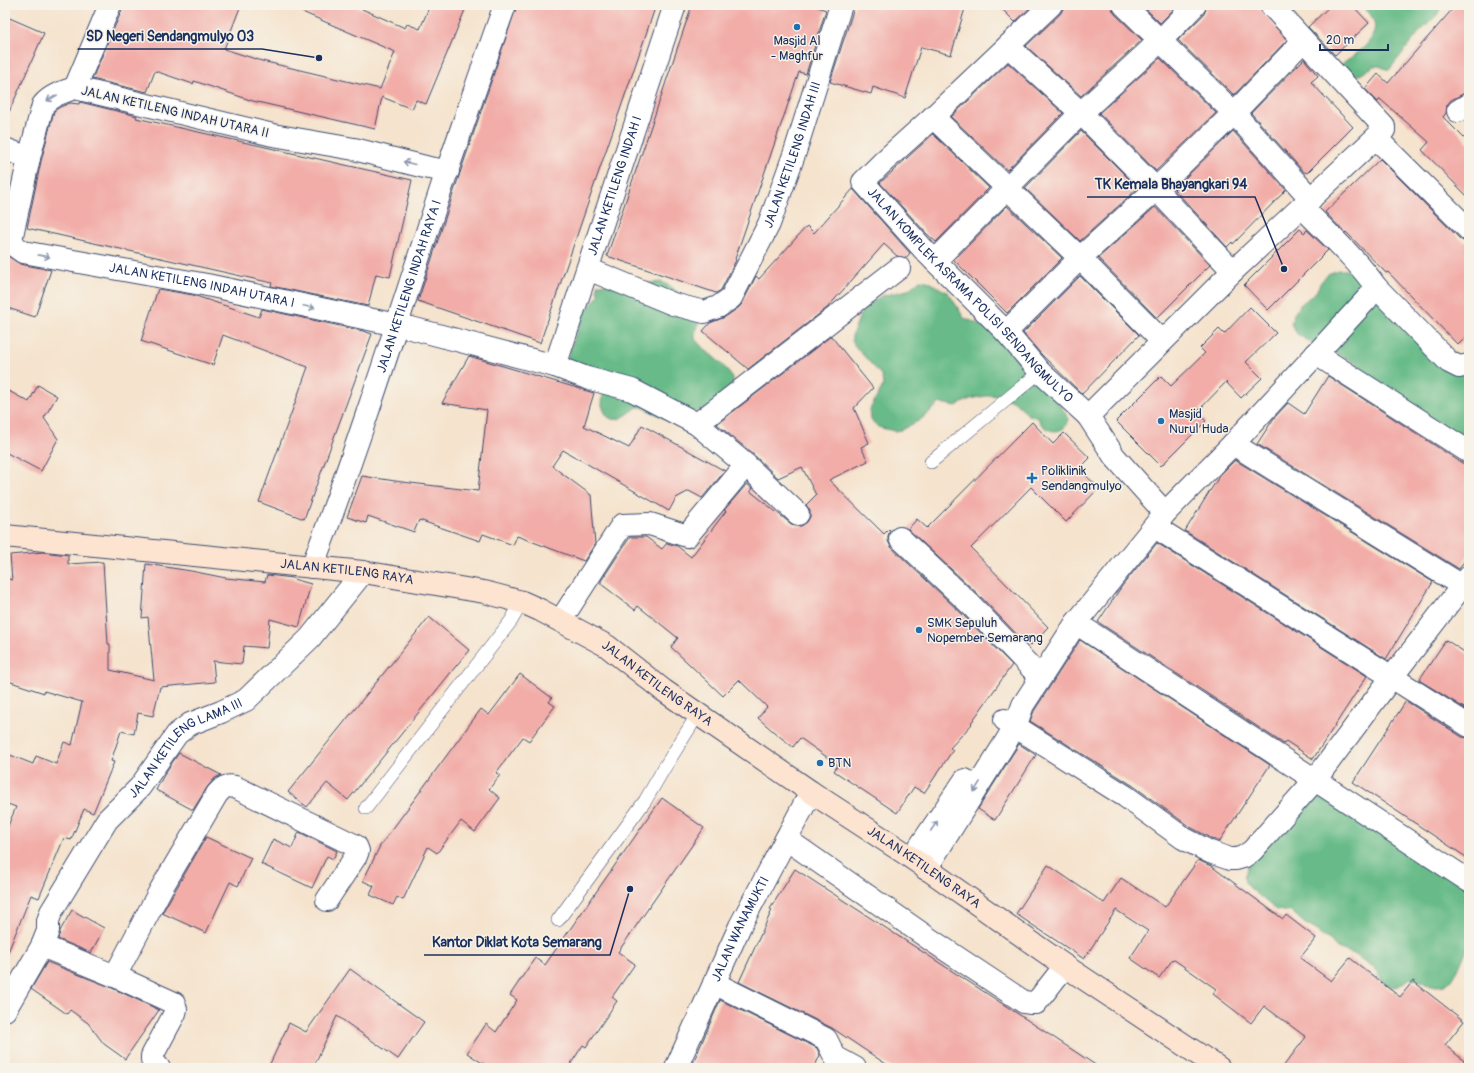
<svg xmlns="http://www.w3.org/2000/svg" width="1474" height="1073" font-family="Pangolin,sans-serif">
<rect width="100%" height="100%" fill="#f7f3e8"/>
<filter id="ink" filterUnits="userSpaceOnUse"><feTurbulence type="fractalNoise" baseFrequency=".025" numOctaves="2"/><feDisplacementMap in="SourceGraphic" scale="8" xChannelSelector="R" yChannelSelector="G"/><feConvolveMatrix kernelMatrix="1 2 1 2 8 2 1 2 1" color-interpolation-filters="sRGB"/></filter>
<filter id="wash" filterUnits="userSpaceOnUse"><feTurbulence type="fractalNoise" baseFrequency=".012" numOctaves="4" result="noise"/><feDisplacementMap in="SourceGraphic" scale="16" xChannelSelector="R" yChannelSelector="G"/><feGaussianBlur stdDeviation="0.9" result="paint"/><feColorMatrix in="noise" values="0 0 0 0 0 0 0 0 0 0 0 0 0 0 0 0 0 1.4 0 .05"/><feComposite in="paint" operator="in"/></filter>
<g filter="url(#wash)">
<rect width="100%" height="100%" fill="#f5e3cd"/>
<g fill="#68bb88" stroke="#427573">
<path d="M1361 5H1443L1437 15 1417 35 1389 70 1379 66H1374L1360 75 1354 74 1341 65C1345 60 1351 58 1356 54 1368 45 1380 32 1372 17 1370 13 1365 9 1361 5Z"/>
<path d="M1338 270H1350L1427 337 1469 363V438L1459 435 1376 383 1361 367 1352 361 1305 339 1297 334 1291 324 1294 314 1300 305 1316 292 1321 282 1328 274Z"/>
<path d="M920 280C932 280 937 289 948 292L964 318 989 328 1058 402 1069 419C1065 436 1044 434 1038 418L1028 415 1021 407 1013 401 997 396 991 395 970 399 956 406 940 403 920 420 901 430 894 431 878 427 871 420 870 409 883 386 882 376 855 346 852 341V336L862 310 881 296 908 290Z"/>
<path d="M662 282C680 292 690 300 700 318L695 333V339C707 355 726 362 734 382L714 406 668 420 644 408 638 407C630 411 617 426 607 416 605 413 603 409 602 405 602 399 604 394 603 389L567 359 582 316 599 295 597 289 598 284H639Z"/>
<path d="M1306 787 1336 805 1343 813 1469 875V944L1458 970 1452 980 1444 985 1437 986 1426 984 1416 978H1411L1398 986 1392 987 1383 982 1374 967 1351 953 1337 948 1330 940 1320 935 1318 931 1304 923 1292 912 1276 910 1248 886 1245 882 1244 877 1250 861Z"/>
</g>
<g id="blocks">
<g fill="#f2ada9">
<path d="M122 5H241L224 49 262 61 380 89 395 52 286 5H353L405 28 407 24 420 29 430 5H467L426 104 416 100 412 109 382 97 375 129 253 101 194 81 193 84 155 71 147 92 92 79 122 10Z"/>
<path d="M517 5H656L540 343 418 301 458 179Z"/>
<path d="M692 5H812L826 10 806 74 799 72 735 259 736 260 721 290 716 293 607 256Z"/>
<path d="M855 5H966L951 55 921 47 905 98 873 87 871 94 830 82Z"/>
<path d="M998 5H1033L1015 22Z"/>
<path d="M1063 5H1112V9L1115 14 1142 40 1081 96 1026 46 1060 14 1063 9Z"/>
<path d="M1142 5H1178L1160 23Z"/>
<path d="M1207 5H1256L1287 40 1234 95 1178 40 1204 14Z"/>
<path d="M1331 5H1352L1369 23 1335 55 1308 27Z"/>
<path d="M1456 5H1469V88L1465 93 1451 100 1447 105 1446 113 1443 117 1469 143V198L1422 150 1429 142 1380 99 1378 102 1365 89 1378 74 1388 83Z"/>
<path d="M5 16 44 33 5 121Z"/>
<path d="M1160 58 1216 113 1156 171 1099 113Z"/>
<path d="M1304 59 1318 76 1311 82 1353 127 1307 173 1305 172H1304L1251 113Z"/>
<path d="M1008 63 1063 113 1007 170 951 117Z"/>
<path d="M80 102 137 116 136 118 412 180 390 277 376 274 368 306 271 286 272 283 27 228 41 161 54 111 60 107 70 103 79 104Z"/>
<path d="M1081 131 1138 188 1080 241 1025 188Z"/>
<path d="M1233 131 1286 190 1233 244 1232 242 1227 247 1174 189Z"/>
<path d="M933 134 989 188 936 242 927 234 880 183Z"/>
<path d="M1380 159 1460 239 1465 242H1469V334L1458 345 1388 272 1386 273 1346 232 1345 233 1325 212Z"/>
<path d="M853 189 910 253 906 258 897 256 884 244 827 308 748 369 703 331 710 323 725 317 738 308 742 304 756 276 759 279 807 226 814 233Z"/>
<path d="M1007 206 1062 258 1007 313 954 260Z"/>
<path d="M1155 207 1210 265 1157 318 1098 258Z"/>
<path d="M1300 229 1304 233 1307 230 1328 250 1268 310 1244 285Z"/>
<path d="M5 254 20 264 51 270 35 317 5 307Z"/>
<path d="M1080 276 1139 335 1082 394 1041 354 1023 333Z"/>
<path d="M158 289 193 295 259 317 262 309 363 331 372 334 304 519 259 502 308 367 223 335 213 365 141 341Z"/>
<path d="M1250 307 1276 333 1246 362 1262 378 1241 398 1226 382 1197 412 1206 421 1161 466 1116 421 1161 376 1171 386 1205 353 1200 348 1219 329 1224 334Z"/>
<path d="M831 336 873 388 854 408 869 443 861 447 868 461 829 480 884 534 889 529 890 530 888 536V541L891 547 962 614 1012 665 971 723 972 724 950 748 953 750 924 793 914 787 897 813 834 771 838 765 800 738 793 747 774 732 758 718 767 707 739 680 723 696 671 647 678 638 638 606 635 610 601 584V581L630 537H646L662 549 667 543 677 546 691 557 726 511 724 510 747 484 753 489 750 491 790 523 795 526H801L807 522 810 517V511L806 505 816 495 802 467 778 478 754 455 717 424Z"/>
<path d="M469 356 594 393 584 426 629 448 642 425 725 471 702 498 689 491 676 498 669 511 563 450 552 466 591 495 595 544 584 561 517 536 513 545 483 534 480 541 419 520 414 532 368 516 366 523 347 517 362 476 402 482 478 491 487 410 442 403Z"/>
<path d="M1328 376 1462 463 1469 464V554L1459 569 1257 444 1274 418 1288 403 1304 414Z"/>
<path d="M38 385 57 396 44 418 58 439 41 471 5 452V389L29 402Z"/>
<path d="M1032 422 1053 444 1064 433 1090 458 1079 469 1099 488 1066 522 1031 487 971 548 1048 627 1031 645 1028 642 1026 644 980 596 908 529 917 519 927 528Z"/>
<path d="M1235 460 1433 582 1386 659 1185 531 1220 475Z"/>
<path d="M1157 543 1367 676 1313 759 1286 741 1284 744 1098 622 1122 586Z"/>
<path d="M43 552 68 555V564L103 562 108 644H110V670L154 680 148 617 142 618 146 564 191 571 226 578 265 582 267 575 293 578V579L311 584 299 627 270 619 267 648 244 646 242 664 213 661 215 682 160 687 153 716 138 713 134 734 121 731 111 761 114 762 93 813 84 809 71 840 64 838 39 898 31 895 6 957 5 833 16 807 5 803V753L33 764 36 756 56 764 64 742 72 745 82 702 44 691V693L5 680V578L12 580 10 555Z"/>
<path d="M429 617 469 650 348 800 327 783 307 807 288 792Z"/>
<path d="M1080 640 1270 765 1219 842 1190 827 1132 785 1030 721 1034 711Z"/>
<path d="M1446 640 1469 655V711L1419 680Z"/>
<path d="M520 674 552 698 549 702 555 706 529 741 523 737 496 773 500 775 489 789 500 798 475 832 461 821 437 853 428 847 403 900 397 897 393 905 370 895 374 886 363 881 380 846 481 709 489 715Z"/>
<path d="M1406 701 1462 737 1469 738V859L1353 782Z"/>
<path d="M1019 744 1036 755 995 820 978 809Z"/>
<path d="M179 753 221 775 215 778 208 786 193 810 156 790 165 773Z"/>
<path d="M662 798 704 828 618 952 635 964 612 997 617 1001 586 1047 583 1045 568 1068H490L467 1053 486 1024 496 1032 517 1000 510 995 535 958 545 965Z"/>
<path d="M299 832 337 851 333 859 327 856 312 888 261 864 273 839 292 848Z"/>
<path d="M206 837 251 858 238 886 230 882 206 933 162 913Z"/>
<path d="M1198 860 1211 866 1283 919 1286 915 1316 938 1300 958 1331 981 1350 958 1400 997 1413 981 1464 1021 1445 1045 1469 1065V1068H1282L1306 1037 1264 1006 1251 1023 1213 994 1216 989 1173 959 1159 978 1130 958 1148 931 1116 910 1084 959 1016 914 1048 865 1104 903 1121 878 1165 907Z"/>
<path d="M795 869 1009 1008 1100 1068H892L832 1028 739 982 772 910 770 909Z"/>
<path d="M72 910 104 928 91 953 58 939 60 931Z"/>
<path d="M47 962 110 987 159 1010 125 1059 104 1044 88 1023 70 1010 67 1014 31 989Z"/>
<path d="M350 969 424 1022 398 1059 337 1016 313 1068H268L289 1023 306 1032Z"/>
<path d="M720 1000 817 1048 820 1055 814 1068H691Z"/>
</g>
</g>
</g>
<g filter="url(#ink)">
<use href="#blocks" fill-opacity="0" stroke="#3c4a6f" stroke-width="1"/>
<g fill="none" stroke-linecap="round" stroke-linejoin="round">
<g stroke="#3c4a6f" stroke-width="14">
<g id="lane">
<path d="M931 462 1040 372"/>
<path d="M366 808 511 621 522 602"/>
<path d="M558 920 645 801 663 770 698 714"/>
</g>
</g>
<g stroke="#3c4a6f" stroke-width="24">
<g id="street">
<path id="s1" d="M1051 5 933 117 882 163 863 182 926 252 1006 332 1040 372 1088 416 1114 456 1165 513"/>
<path d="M1124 5 1234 113 1311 199"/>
<path d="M1008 46 1081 113 1156 189 1233 271"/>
<path d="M75 88 110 5"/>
<path d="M1458 111 1469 104"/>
<path d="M933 117 1080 258 1162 341"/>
<path d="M1376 138 1469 230"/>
<path d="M5 149 29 158"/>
<path id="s2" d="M448 171 429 168 354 149 273 135 75 88C63 92 51 95 43 105L29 158 11 240 16 247 23 252 207 285 411 328 555 366 587 378 632 390 697 424 746 465 798 514"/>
<path d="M935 261 1081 113 1160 41 1195 5"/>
<path id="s3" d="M588 269 673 304 704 312 718 307 731 298 769 224 795 152 841 5"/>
<path d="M1376 287 1449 362 1459 367 1469 365"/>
<path d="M1006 332 1080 258 1156 189 1234 113 1303 41"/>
<path d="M1316 354 1469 452"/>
<path id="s4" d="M555 366 675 5"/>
<path d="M1088 416 1233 271 1384 130V127L1271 5"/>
<path d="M697 424 899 268"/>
<path d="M1233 444 1469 590"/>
<path d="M1155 527 1469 726"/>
<path d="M900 538 971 605 1040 677"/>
<path id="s5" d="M312 567C362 437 403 304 447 171 466 116 485 60 505 5"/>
<path d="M561 620 622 525 650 524 687 536 746 465"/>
<path d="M1076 623 1469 881"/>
<path d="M1005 720 1125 796 1183 838 1210 852 1230 859H1236L1243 857 1252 851 1315 780 1392 677 1469 577"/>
<path d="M786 839 931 940 1024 1002 1031 1003H1036L1065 966"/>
<path d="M912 858 965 780"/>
<path d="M926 869 1015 727 1023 705 1076 623 1165 513 1233 444 1366 300 1376 287C1356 258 1327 233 1302 207"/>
<path d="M115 976 161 889 217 794C223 787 226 785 235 787L356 846 358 851 356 856 327 900"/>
<path d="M714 983 826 1039 835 1057 855 1068"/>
<path d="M5 1010 42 946"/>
<path id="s6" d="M159 1068 152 1060V1056L175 1013 176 1009 174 1003 115 976 42 946 48 931V921L51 912 107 820 140 787 177 734 190 724 221 712 246 700 310 638 363 572"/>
<path id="s7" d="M676 1068 740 926 811 792"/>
</g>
</g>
<g stroke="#3c4a6f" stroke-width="24">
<g id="secondary">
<path id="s8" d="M5 536 363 572 484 592 522 602 540 610 607 646 663 690 811 792 906 854 1065 966 1219 1068"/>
</g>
</g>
<use href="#lane" stroke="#fff" stroke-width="13"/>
<use href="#street" stroke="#fff" stroke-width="22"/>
<use href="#secondary" stroke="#fde4d1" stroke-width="22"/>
</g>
<defs><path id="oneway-shaft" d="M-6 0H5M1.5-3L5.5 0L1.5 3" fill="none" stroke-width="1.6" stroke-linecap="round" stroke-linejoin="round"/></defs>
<g stroke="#8d97ae">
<use href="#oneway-shaft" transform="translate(52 98) rotate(150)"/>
<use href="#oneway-shaft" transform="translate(409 163) rotate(-166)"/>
<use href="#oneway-shaft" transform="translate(44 256) rotate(10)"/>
<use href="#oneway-shaft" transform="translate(309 307) rotate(12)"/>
<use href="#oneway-shaft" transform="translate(977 787) rotate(122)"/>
<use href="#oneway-shaft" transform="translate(934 826) rotate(-56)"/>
</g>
</g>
<g fill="#1f6fb2" stroke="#f7f3e8" stroke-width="1.5">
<circle cx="797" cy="27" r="4"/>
<circle cx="1161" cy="421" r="4"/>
<path d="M1030 472h4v4h4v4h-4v4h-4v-4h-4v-4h4z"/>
<circle cx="919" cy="630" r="4"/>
<circle cx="820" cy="763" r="4"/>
</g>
<g text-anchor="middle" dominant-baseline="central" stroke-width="3" stroke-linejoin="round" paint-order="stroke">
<g font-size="13" fill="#1b2f5e" stroke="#f7f3e8" text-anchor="start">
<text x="797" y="41" text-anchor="middle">Masjid Al<tspan x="797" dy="15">- Maghfur</tspan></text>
<text x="1169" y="414">Masjid<tspan x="1169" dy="15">Nurul Huda</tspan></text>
<text x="1041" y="471">Poliklinik<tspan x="1041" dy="15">Sendangmulyo</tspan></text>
<text x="927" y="623">SMK Sepuluh<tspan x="927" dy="15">Nopember Semarang</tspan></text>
<text x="828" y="763">BTN</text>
</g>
<g font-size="13" fill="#1b2f5e" stroke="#f7f3e8">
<text transform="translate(175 112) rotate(13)">JALAN KETILENG INDAH UTARA II</text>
<text stroke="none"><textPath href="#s3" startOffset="311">JALAN KETILENG INDAH III</textPath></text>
<text stroke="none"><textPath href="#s4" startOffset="190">JALAN KETILENG INDAH I</textPath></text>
<text stroke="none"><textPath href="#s2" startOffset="757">JALAN KETILENG INDAH UTARA I</textPath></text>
<text stroke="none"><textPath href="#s5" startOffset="297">JALAN KETILENG INDAH RAYA I</textPath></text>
<text stroke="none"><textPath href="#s1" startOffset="414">JALAN KOMPLEK ASRAMA POLISI SENDANGMULYO</textPath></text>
<text stroke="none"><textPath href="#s8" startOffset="344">JALAN KETILENG RAYA</textPath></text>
<text stroke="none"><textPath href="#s8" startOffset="680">JALAN KETILENG RAYA</textPath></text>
<text stroke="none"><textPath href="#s6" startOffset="470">JALAN KETILENG LAMA III</textPath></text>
<text stroke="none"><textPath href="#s8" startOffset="1004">JALAN KETILENG RAYA</textPath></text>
<text stroke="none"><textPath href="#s7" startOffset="153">JALAN WANAMUKTI</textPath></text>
</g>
</g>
<path fill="none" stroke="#1b2f5e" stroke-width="1.5" d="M319 58L262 49H78M1284 269L1255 197H1087M630 889L610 955H424"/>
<g fill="#1b2f5e" stroke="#f7f3e8" stroke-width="1.5">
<circle cx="319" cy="58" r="4"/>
<circle cx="1284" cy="269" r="4"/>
<circle cx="630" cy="889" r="4"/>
</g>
<g font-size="14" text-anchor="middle" font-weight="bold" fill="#1b2f5e" stroke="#f7f3e8" stroke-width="3" stroke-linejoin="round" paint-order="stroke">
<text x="170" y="41">SD Negeri Sendangmulyo 03</text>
<text x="1171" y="189">TK Kemala Bhayangkari 94</text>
<text x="517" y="947">Kantor Diklat Kota Semarang</text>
</g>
<rect width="1474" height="1073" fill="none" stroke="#f7f3e8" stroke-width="20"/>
<path d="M1320 44v6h68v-6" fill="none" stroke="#1b2f5e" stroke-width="2"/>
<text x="1326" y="44" font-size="12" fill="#1b2f5e" stroke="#f7f3e8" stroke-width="3" paint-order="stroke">20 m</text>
</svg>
